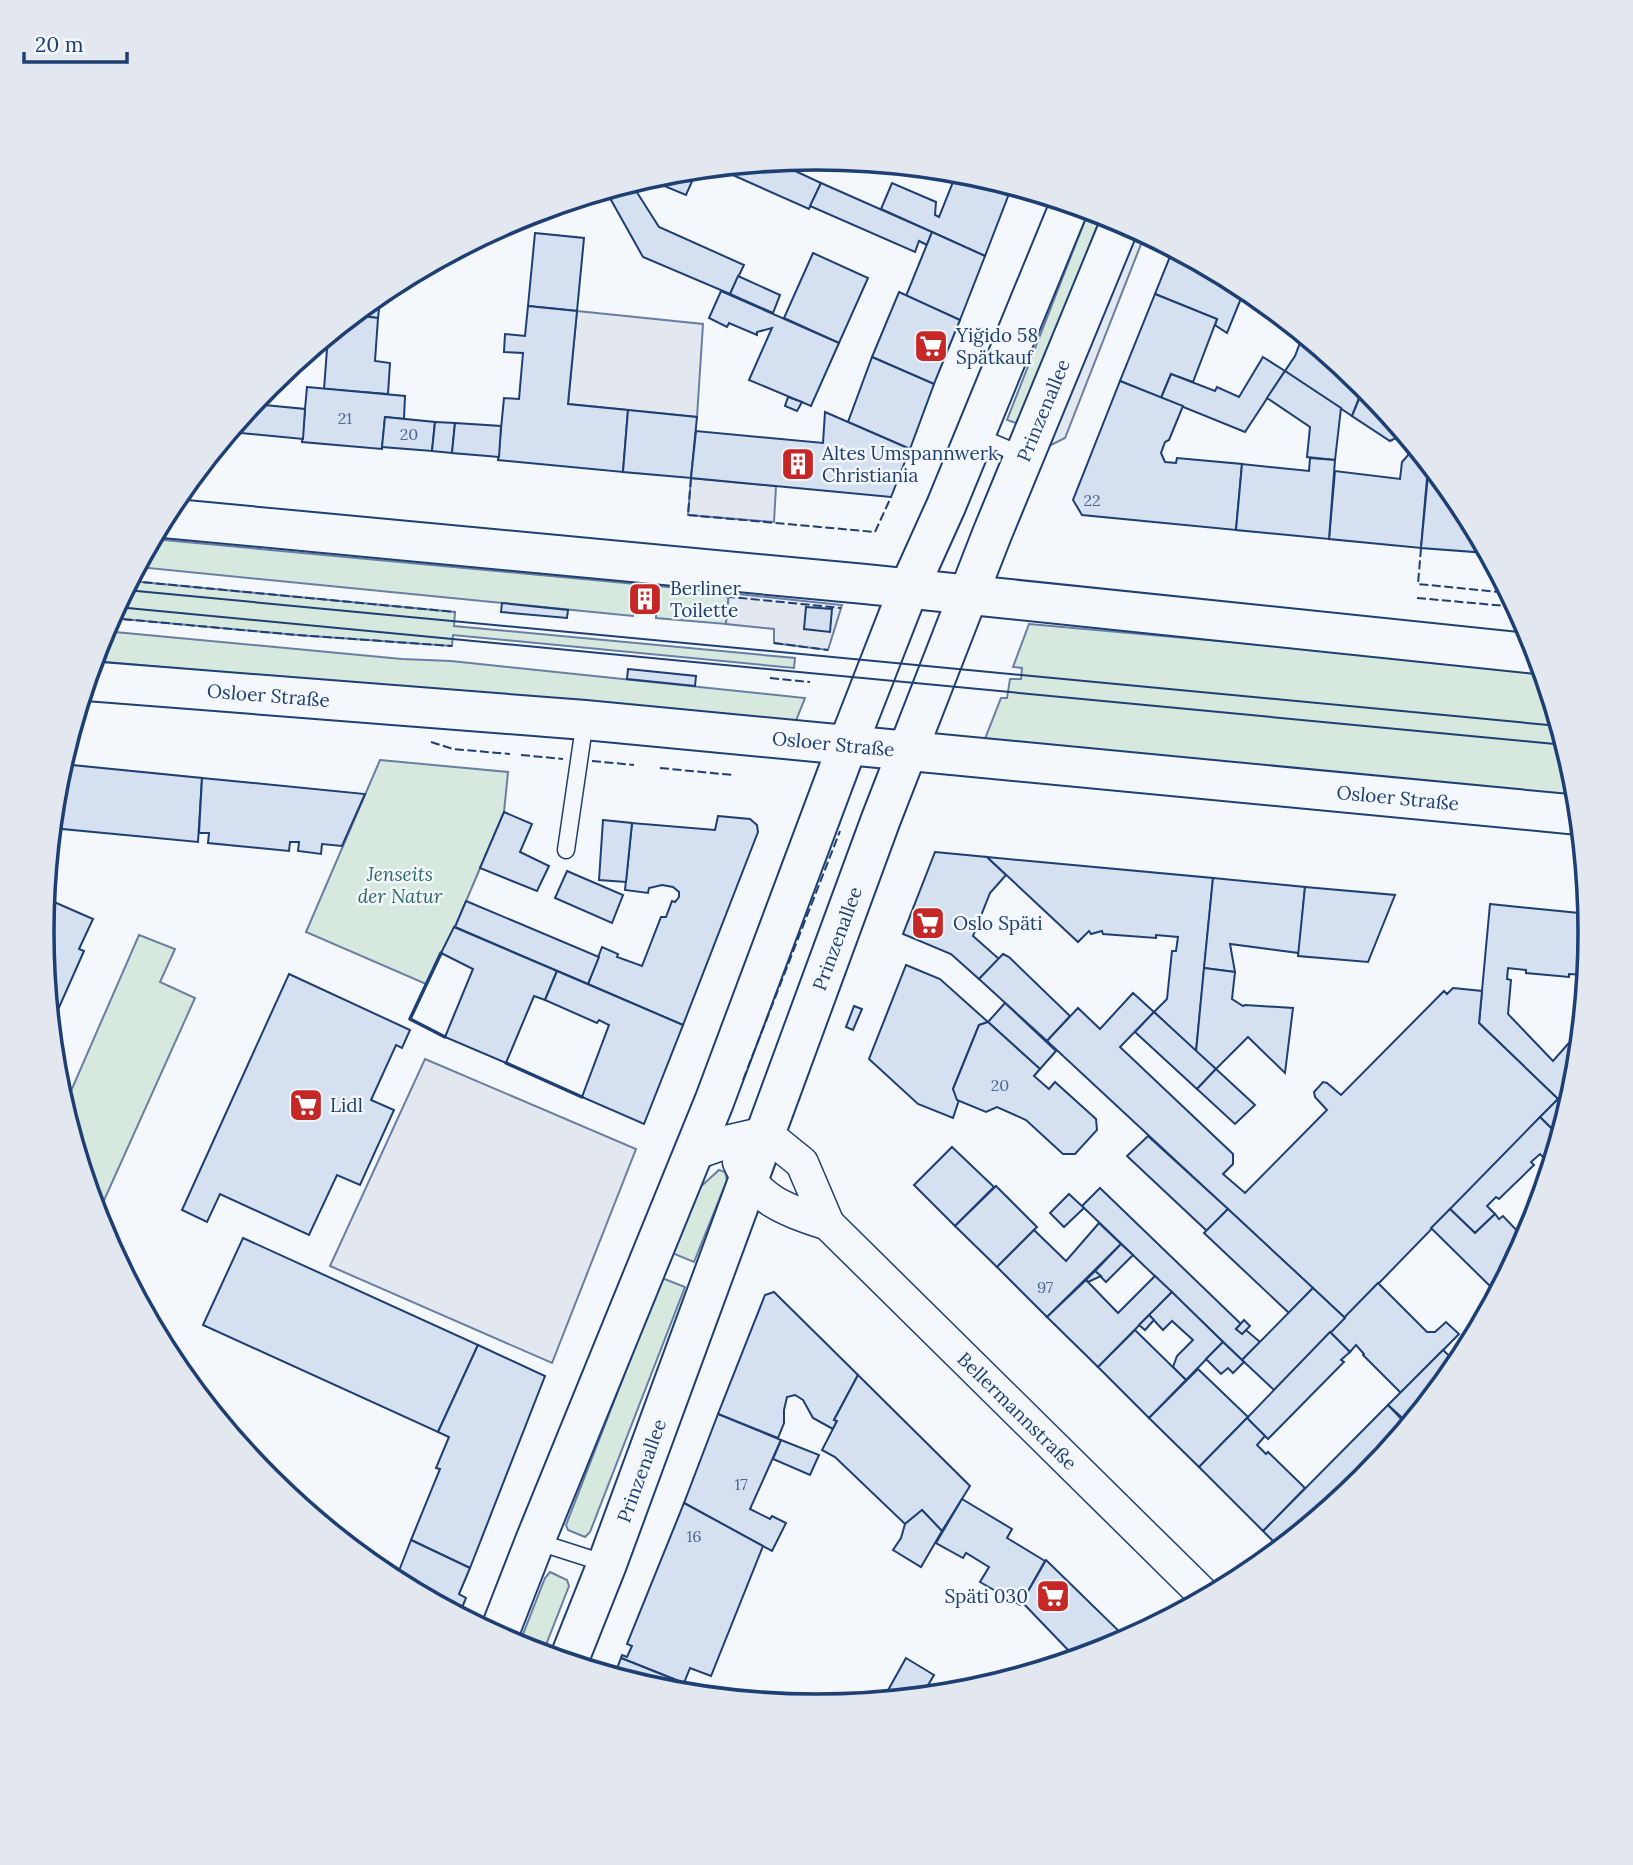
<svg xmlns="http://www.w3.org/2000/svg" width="1633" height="1865" font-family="Lora,serif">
<rect width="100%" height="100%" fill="#f4f7fb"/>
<g fill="#d7e8df" stroke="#687fa3" stroke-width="2">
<path d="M1089 210 1102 214 1019 424 1007 420Z"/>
<path d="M153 539 636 584 633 616 138 567Z"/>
<path d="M131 581 455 612 454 626 795 658 794 668 453 635 452 646 297 635 111 618Z"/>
<path d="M658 586 729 593 726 624 656 618Z"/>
<path d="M1029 624 1542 670 1576 782 1578 801 983 744 1001 698H1007L1010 679H1021L1022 668 1013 667Z"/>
<path d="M104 631 402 659 451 661 805 698 795 723 94 661Z"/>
<path d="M380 760 508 772 504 812 455 927 426 984 306 932Z"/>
<path d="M139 935 175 949 160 982 195 998 97 1216 64 1107Z"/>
<path d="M719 1170 725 1172 727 1180 694 1262 672 1253 697 1190Z"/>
<path d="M662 1278 685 1287 590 1532 585 1537 568 1530 566 1525Z"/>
<path d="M550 1572 567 1580 569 1586 542 1655 518 1647 545 1578Z"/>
</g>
<g fill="#e3e8f0" stroke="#687fa3" stroke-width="2">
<path d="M1131 227 1145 234 1065 438 1045 448Z"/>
<path d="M577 311 703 324 697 417 568 404Z"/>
<path d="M691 478 776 486 774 522 688 515Z"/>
<path d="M729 593 842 605 828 650 774 643V629L726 624Z"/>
<path d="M425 1059 636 1149 552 1363 330 1266Z"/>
</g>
<g fill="#d5e0f0" stroke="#1d3f73" stroke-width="2">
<path d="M776 162 821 183 809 209 717 168Z"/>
<path d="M697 170 686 195 657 183 660 175Z"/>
<path d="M957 172 1012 186 985 256 881 209 892 183 936 202 935 215 939 217Z"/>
<path d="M631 183 659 227 744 265 730 294 643 257 606 191Z"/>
<path d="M821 183 932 232 927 245 919 241 915 252 810 206Z"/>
<path d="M932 232 985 256 960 320 906 296Z"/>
<path d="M535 233 584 238 577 311 528 306Z"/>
<path d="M1173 249 1238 284 1234 293 1242 296 1227 333 1215 325 1217 319 1155 294Z"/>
<path d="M813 253 868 278 839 343 784 318Z"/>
<path d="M738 276 780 295 773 313 730 294Z"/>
<path d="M721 291 839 343 811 406 749 380 772 328 757 332V335L729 323 727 327 709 318Z"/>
<path d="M899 292 960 320 934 384 872 357Z"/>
<path d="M381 293 378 318 354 315Z"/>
<path d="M1155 294 1217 319 1193 382 1171 374 1161 398 1120 381Z"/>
<path d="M528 306 577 311 568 404 628 410 623 472 498 460 504 398 519 399 523 353 504 352 505 334 525 336Z"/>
<path d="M354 315 378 318 375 361 390 363 388 394 324 389 328 336Z"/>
<path d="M1303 335 1364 385 1352 416 1285 371 1295 356Z"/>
<path d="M872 357 934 384 910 449 848 422Z"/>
<path d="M1263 357 1285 371 1245 432 1161 398 1171 374 1215 391 1217 387 1239 397Z"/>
<path d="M1285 371 1341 408 1335 460 1307 457 1310 427 1267 398Z"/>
<path d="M1120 381 1183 406 1169 440 1165 442 1161 453 1165 462 1176 463 1177 458 1242 464 1236 530 1082 515 1073 500Z"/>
<path d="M307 387 405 396 404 419 385 417 382 449 302 442Z"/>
<path d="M788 397 802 402 797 411 785 406Z"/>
<path d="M1359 399 1384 409 1401 430 1398 437 1390 441 1352 416Z"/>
<path d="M253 404 305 409 303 439 230 432Z"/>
<path d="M628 410 697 417 691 478 623 472Z"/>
<path d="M825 412 910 449 891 497 691 478 696 431 823 443Z"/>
<path d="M385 417 435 422 432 451 382 447Z"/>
<path d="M435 422 455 423 452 453 432 451Z"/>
<path d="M455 423 501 426 499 457 452 453Z"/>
<path d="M1409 454 1428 467 1421 548 1329 539 1335 471 1400 479 1402 462Z"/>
<path d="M1310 458 1335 460 1329 539 1236 530 1242 464 1309 471Z"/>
<path d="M1429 464 1461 503 1488 553 1421 548Z"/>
<path d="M639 589 653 590 651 609 638 608Z"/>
<path d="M502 603 568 610 567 618 501 612Z"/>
<path d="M806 607 832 609 830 632 804 629Z"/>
<path d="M628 669 696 676 695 686 627 679Z"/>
<path d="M62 764 202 778 198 842 52 828 57 781Z"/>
<path d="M202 778 243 782 365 794 342 846 322 844 321 854 298 851 299 842H290L289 851 208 843 209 833H199Z"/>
<path d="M504 812 532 824 520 852 549 866 537 891 480 868Z"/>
<path d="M718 816 750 819 757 825 758 832 683 1025 588 984 602 947 618 954 617 957 642 966 661 917H666L672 901 675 902 679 897V892L673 887 662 885 649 888 648 893 625 890 632 823 715 830Z"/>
<path d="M603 820 632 823 626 882 599 880Z"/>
<path d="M935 852 987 857 1006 875 990 893 973 936 999 959 979 979 951 954 903 934Z"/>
<path d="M987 857 1213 878 1196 1052 1154 1012 1167 999 1172 951H1176L1178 937 1156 935V938L1103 934 1102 931 1091 934 1089 931 1078 942Z"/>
<path d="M567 871 623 895 612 923 555 898Z"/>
<path d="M1213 878 1305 887 1299 953 1230 944 1235 972 1204 968Z"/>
<path d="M1305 887 1395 895 1368 962 1298 956Z"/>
<path d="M45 898 93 919 79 949 84 951 57 1012 52 1010 50 1015 42 932Z"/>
<path d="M466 901 599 957 588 984 455 927Z"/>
<path d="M1490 904 1589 914 1591 933 1587 975 1569 974V977L1526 973V970L1508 968 1507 979 1511 980 1508 1014 1553 1061 1582 1028 1576 1081 1558 1099 1479 1023Z"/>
<path d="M454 927 557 971 545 1000 534 996 506 1063 445 1037 473 969 441 953Z"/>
<path d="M1003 954 1009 957 1070 1016 1047 1041 979 979Z"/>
<path d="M906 965 940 979 988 1022 979 1025 953 1089 959 1100 953 1118 918 1104 869 1059Z"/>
<path d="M1204 968 1235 972 1232 999 1243 1006 1245 1005 1293 1008 1285 1073 1248 1037 1216 1069 1196 1052Z"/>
<path d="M557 971 683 1025 644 1124 582 1097 609 1025 599 1020 597 1023 545 1000Z"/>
<path d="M289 974 410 1030 402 1048 396 1045 371 1100 394 1110 360 1185 337 1175 309 1235 220 1194 207 1222 182 1210Z"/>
<path d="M1453 988 1482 991 1479 1023 1558 1099 1345 1318 1047 1041 1078 1008 1100 1029 1133 993 1154 1012 1120 1047 1233 1154V1164L1223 1174 1245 1193 1327 1110 1315 1097 1314 1092 1323 1082 1327 1083 1341 1095 1444 991 1447 994Z"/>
<path d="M1005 1003 1056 1051 1040 1069 988 1022Z"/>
<path d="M854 1006 862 1009 853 1030 846 1027Z"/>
<path d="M1154 1012 1216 1069 1197 1089 1135 1032Z"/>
<path d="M988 1022 1040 1069 1034 1076 1049 1089 1055 1082 1096 1119 1097 1130 1075 1154H1063L1026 1120 997 1107 986 1112 957 1100 953 1089 979 1025Z"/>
<path d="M1216 1069 1255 1105 1235 1124 1197 1089Z"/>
<path d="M1576 1081V1084L1560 1137 1540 1117Z"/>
<path d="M1540 1117 1560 1137 1557 1147 1545 1159 1540 1154 1531 1162 1534 1165 1499 1199 1496 1197 1487 1206 1495 1214 1475 1233 1450 1209Z"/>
<path d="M1148 1136 1228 1209 1207 1231 1127 1156Z"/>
<path d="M952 1147 994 1187 955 1226 914 1185Z"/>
<path d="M1557 1147 1550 1168 1545 1159Z"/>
<path d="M996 1186 1037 1227 997 1267 955 1226Z"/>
<path d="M1100 1188 1241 1324 1236 1329 1242 1334 1246 1330 1260 1342 1242 1360 1082 1206Z"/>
<path d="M1069 1194 1084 1208 1064 1227 1050 1213Z"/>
<path d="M1228 1209 1313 1288 1289 1313 1204 1233Z"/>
<path d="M1450 1209 1475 1233 1495 1214 1499 1219 1503 1216 1523 1237 1525 1235 1528 1237 1499 1291H1495L1431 1228Z"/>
<path d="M1099 1223 1121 1244 1047 1317 997 1267 1034 1230 1066 1261Z"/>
<path d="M243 1238 478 1345 438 1432 203 1325Z"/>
<path d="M1121 1244 1133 1255 1106 1282 1095 1271Z"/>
<path d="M1095 1271 1101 1276 1088 1282 1086 1280Z"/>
<path d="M1155 1276 1172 1292 1098 1367 1047 1317 1086 1280 1118 1313Z"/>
<path d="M1378 1283 1427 1332H1435L1446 1322 1459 1334 1401 1393 1363 1355 1364 1354 1356 1345 1350 1352 1330 1332Z"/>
<path d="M1313 1288 1345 1318 1274 1390 1242 1360Z"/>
<path d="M774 1292 858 1375 834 1420 837 1421 833 1429 813 1418 803 1400 795 1395 787 1397 784 1410V1423L778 1438 718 1414 765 1295Z"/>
<path d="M1172 1292 1223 1342 1186 1380 1173 1367 1177 1356 1193 1340 1172 1321 1163 1330 1149 1315Z"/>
<path d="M1149 1315 1154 1320 1145 1330 1139 1325Z"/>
<path d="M1244 1320 1250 1326 1242 1334 1236 1329Z"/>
<path d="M1135 1330 1186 1380 1149 1418 1098 1367Z"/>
<path d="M1330 1332 1350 1352 1341 1360 1344 1362 1268 1439 1247 1418Z"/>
<path d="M1223 1342 1244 1362 1233 1373 1228 1368 1221 1374 1206 1359Z"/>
<path d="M478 1345 545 1376 470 1568 411 1540 440 1469 436 1468 449 1437 438 1432Z"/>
<path d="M1443 1350 1459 1365 1417 1416 1408 1423 1388 1405Z"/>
<path d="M1198 1369 1248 1417 1199 1467 1149 1418Z"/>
<path d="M858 1375 970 1486 942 1531 922 1510 905 1524 835 1457 822 1450 837 1421 834 1420Z"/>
<path d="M1388 1405 1408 1426 1353 1489 1344 1497 1340 1496 1331 1507 1281 1549 1263 1531Z"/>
<path d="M718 1414 781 1440 750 1509 770 1519 772 1516 786 1523 772 1551 684 1503Z"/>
<path d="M1247 1418 1265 1436 1257 1445 1266 1454 1268 1452 1305 1488 1263 1531 1199 1467Z"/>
<path d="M781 1440 819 1455 810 1475 773 1459Z"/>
<path d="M962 1499 1012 1529 1007 1538 1045 1561 1020 1605 980 1582 989 1567 966 1553 963 1558 936 1543Z"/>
<path d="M684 1503 763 1546 711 1676 690 1668 684 1683 621 1658 622 1655 627 1657 632 1646 627 1644Z"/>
<path d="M922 1510 942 1531 921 1567 893 1550 901 1538 905 1524Z"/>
<path d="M411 1540 470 1568 459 1594 466 1598 459 1615 395 1581Z"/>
<path d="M1046 1560 1125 1637 1120 1644 1062 1663 1069 1651 1022 1602Z"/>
<path d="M621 1658 686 1684 682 1694 665 1692 614 1676Z"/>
<path d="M906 1658 934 1675 921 1697 882 1701Z"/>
</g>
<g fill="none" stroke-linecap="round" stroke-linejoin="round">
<g stroke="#1d3f73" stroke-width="19">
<g id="lane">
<path d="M975 435 1024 456"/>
<path d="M566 850 585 720"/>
<path d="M535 1541 607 1564"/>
</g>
</g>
<g stroke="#1d3f73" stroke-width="35">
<g id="street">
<path id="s1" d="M693 1154 730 1141 765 1133 802 1163 828 1224 1207 1598"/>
<path d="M739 1162C757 1202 790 1211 828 1224"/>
</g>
</g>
<g stroke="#1d3f73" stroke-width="42">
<g id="secondary">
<path d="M498 1636 535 1541 714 1102 848 744 909 588 946 506 1070 204"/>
<path id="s2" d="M568 1662 607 1564 881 819 992 534 1121 221"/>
</g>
</g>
<g stroke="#1d3f73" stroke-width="42">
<g id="primary">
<path d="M164 518 865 584 1537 654"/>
<path id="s3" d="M87 681 585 720 1579 815"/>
</g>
</g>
<use href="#lane" stroke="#f4f7fb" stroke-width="16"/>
<use href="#street" stroke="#f4f7fb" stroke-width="32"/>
<use href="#secondary" stroke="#f4f7fb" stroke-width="38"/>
<use href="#primary" stroke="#f4f7fb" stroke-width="38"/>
<g stroke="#1d3f73" stroke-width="2">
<path d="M126 590 1559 726"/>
<path d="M117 607 1565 745"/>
</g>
<g stroke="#1d3f73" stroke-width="2" stroke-dasharray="9 3.5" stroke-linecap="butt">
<path d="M691 478 688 515 875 532 891 497"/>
<path d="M1421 548 1418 584 1509 593"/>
<path d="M131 581 455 612"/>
<path d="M701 594 841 608"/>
<path d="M1417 598 1517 607"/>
<path d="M111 618 297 635 452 646"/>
<path d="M774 643 828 650"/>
<path d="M770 678 810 682"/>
<path d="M431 742 453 749 510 754"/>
<path d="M521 755 563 759"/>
<path d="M592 761 634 765"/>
<path d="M660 768 733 775"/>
<path d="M743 1080 840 831"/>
</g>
<g stroke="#1d3f73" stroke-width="3.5">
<path d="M441 953 410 1019 445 1037"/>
<path d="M506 1063 582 1097"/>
</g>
</g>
<defs>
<g id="supermarket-square" transform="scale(1.75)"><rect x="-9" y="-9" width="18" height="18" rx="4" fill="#c62828" stroke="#f4f7fb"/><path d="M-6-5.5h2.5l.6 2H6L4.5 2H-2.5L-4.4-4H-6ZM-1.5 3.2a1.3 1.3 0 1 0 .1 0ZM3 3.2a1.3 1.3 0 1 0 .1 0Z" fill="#fff"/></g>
<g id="building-square" transform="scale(1.75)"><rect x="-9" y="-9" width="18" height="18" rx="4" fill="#c62828" stroke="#f4f7fb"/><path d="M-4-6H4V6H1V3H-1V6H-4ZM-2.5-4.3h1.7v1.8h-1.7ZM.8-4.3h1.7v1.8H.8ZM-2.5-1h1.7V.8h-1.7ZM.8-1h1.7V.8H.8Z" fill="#fff"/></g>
</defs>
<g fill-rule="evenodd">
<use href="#supermarket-square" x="931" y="346"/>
<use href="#building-square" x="798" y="464"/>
<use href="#building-square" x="645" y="599"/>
<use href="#supermarket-square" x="928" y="923"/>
<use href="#supermarket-square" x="306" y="1105"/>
<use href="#supermarket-square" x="1053" y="1596"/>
</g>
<g text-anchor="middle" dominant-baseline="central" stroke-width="5" stroke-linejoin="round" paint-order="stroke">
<g font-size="16" fill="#4b6792">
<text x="345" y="418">21</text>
<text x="409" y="434">20</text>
<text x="1092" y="500">22</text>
<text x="1000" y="1085">20</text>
<text x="1045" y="1287">97</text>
<text x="741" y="1484">17</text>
<text x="694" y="1536">16</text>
</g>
<g font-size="19" fill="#1d3f73" stroke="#f4f7fb" text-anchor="start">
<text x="956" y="335">Yiğido 58<tspan x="956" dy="22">Spätkauf</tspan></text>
<text x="822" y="453">Altes Umspannwerk<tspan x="822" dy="22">Christiania</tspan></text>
<text x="670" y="588">Berliner<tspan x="670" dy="22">Toilette</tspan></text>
<text x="953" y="923">Oslo Späti</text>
<text x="330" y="1105">Lidl</text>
<text x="1028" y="1596" text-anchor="end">Späti 030</text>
</g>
<g font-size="19" fill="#1d3f73" stroke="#f4f7fb">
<text stroke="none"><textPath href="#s2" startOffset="1339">Prinzenallee</textPath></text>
<text stroke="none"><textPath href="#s3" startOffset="182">Osloer Straße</textPath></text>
<text stroke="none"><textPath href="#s3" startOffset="749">Osloer Straße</textPath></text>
<text stroke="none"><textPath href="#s3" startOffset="1316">Osloer Straße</textPath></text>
<text stroke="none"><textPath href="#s2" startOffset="772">Prinzenallee</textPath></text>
<text stroke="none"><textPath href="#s1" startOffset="455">Bellermannstraße</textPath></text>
<text stroke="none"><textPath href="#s2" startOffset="205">Prinzenallee</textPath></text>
</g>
<g font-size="19" font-style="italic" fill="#2c6c60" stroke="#f4f7fb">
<text x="400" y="874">Jenseits<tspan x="400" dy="22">der Natur</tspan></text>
</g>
</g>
<path d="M0 0H1633V1865H0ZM54 932a762 762 0 1 1 1524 0a762 762 0 1 1-1524 0Z" fill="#e3e8f0" fill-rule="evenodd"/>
<path fill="none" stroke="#1d3f73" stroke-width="3.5" d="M54 932a762 762 0 1 1 1524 0a762 762 0 1 1-1524 0Z"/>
<path d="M24 52v10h103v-10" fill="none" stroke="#1d3f73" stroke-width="3.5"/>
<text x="35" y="52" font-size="21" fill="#1d3f73" stroke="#f4f7fb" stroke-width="5" paint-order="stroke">20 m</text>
</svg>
